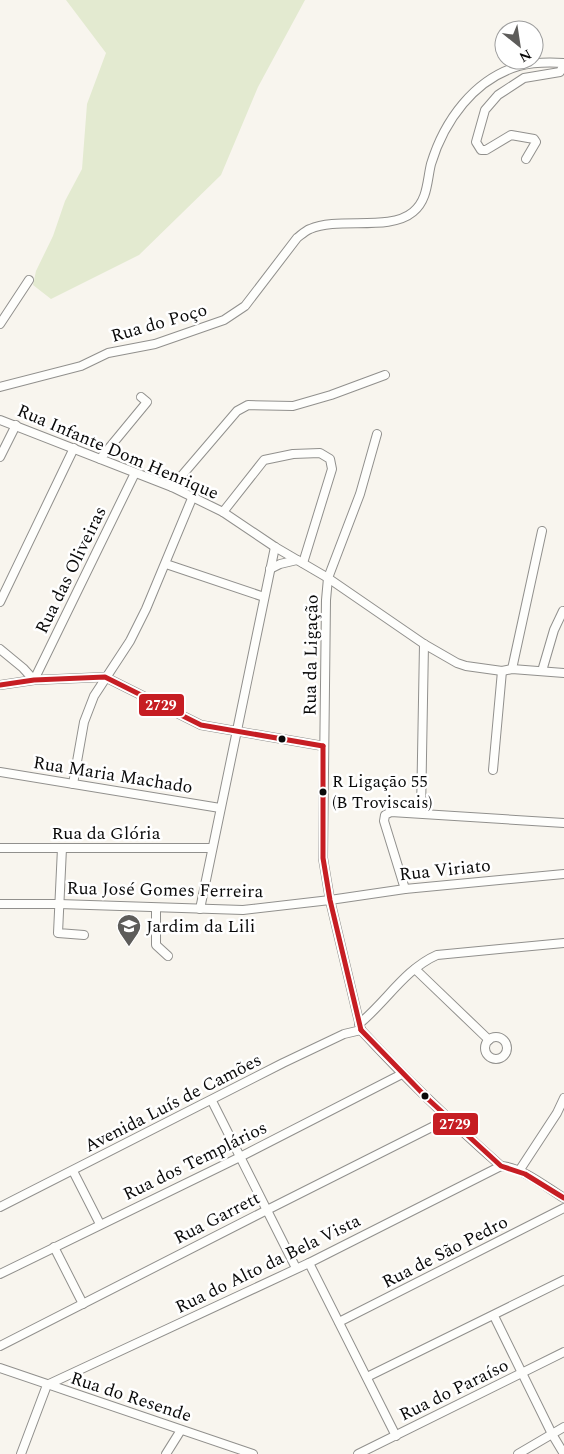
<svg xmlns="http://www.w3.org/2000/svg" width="564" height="1454" font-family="Spectral,serif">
<rect width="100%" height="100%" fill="#f8f5ee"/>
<path fill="#e3ead0" d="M66 0H305L258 87 221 175 139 255 51 299 33 285 36 271 53 236 65 201 82 169 87 104 106 53Z"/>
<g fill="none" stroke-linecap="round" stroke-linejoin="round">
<g stroke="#91908d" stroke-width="10">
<g id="street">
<path d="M526 159 536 142 534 139 511 135 486 150H481L476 142 485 110 498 95 524 78 560 72 564 64"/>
<path d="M0 324 29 280"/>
<path d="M0 387 81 366 108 353 155 344 224 320 245 306 297 238C301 235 305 231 310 229 339 216 389 232 413 212 428 200 427 180 431 164 444 121 474 79 519 66 534 62 549 62 564 63"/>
<path d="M0 420 172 487 223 512 275 547 328 578 424 644 457 663 466 666 502 671 512 669 564 673"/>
<path d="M0 457 16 425"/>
<path d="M100 459 147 402 141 397"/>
<path d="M172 487 237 411 248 405 293 406 331 395 385 375"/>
<path d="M223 512 264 460 293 454 320 453 330 459 332 469 303 563"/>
<path d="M166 564 264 597"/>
<path d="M270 569 280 564 297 560"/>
<path d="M0 602 74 448"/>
<path d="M0 649 23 668 34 680 135 473"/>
<path d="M512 669 542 531"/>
<path d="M542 671 554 630 563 611"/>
<path d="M0 685 34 680 105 677 201 725 323 746"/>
<path d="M493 770 502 671"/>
<path d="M0 772 220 808"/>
<path d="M73 784 84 722 94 696 130 641 146 609 193 496"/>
<path d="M421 813 424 644"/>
<path d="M0 848H212"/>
<path d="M62 848 58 933 84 935"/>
<path d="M405 889 384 821 385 815 391 812 564 823"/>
<path d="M0 904H59L243 910 330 900 405 889 564 874"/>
<path d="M156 908V945L168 956"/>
<path d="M200 909 275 547"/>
<path d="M415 969 489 1040"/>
<path d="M359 1024C386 1002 405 969 437 955L564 943"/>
<path d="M361 1030 330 900 323 858 326 600 328 578 360 494 377 434"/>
<path d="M361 1030C405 1078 452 1123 501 1166 522 1167 546 1187 564 1198"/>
<circle cx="496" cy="1048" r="11"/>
<path d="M212 1101 296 1268"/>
<path d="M73 1171 100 1224"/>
<path d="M519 1171 557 1113 564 1098"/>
<path d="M0 1207 283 1063 344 1034 361 1030"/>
<path d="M54 1247 83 1304"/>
<path d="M309 1263 396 1436"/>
<path d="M0 1274 240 1157 402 1074"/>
<path d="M494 1316 552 1434 564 1454"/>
<path d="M339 1322 564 1208"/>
<path d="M0 1346 267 1210 448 1119"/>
<path d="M0 1368 253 1454"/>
<path d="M367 1377 564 1280"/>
<path d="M21 1454 47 1385 309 1263 501 1166"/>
<path d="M166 1454 181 1430"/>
<path d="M358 1454 564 1352"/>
<path d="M518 1454 564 1427"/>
</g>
</g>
<use href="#street" stroke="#fefefc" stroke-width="8"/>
<g stroke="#fff" stroke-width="9">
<g id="bus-1">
<path d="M0 685 34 680 105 677 201 725 323 746"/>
<path d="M323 746V858L330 900 361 1030"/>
<path d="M361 1030 429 1100 501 1166 525 1174 564 1198"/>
</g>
</g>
<use href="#bus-1" stroke="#c61d23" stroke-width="5"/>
</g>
<defs>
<g id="school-pin" transform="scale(1.25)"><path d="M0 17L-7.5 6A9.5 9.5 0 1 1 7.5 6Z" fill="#5d5c5a" stroke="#fff"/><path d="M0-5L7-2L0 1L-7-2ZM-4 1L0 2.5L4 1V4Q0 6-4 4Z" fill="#fff"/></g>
</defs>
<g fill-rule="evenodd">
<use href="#school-pin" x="129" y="926"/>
</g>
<g fill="#0a0a0a" stroke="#fff" stroke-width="2">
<circle cx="282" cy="739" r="4.5"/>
<circle cx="323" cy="792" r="4.5"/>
<circle cx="425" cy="1096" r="4.5"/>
</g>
<g text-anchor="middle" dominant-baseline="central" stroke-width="5" stroke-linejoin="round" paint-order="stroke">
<g font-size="17" fill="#0a0a0a" stroke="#fff" text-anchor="start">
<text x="332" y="782">R Ligação 55<tspan x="332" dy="21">(B Troviscais)</tspan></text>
</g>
<g font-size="18" fill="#0a0a0a" stroke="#fff">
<text transform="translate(159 323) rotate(-16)">Rua do Poço</text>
<text transform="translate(118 452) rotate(23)">Rua Infante Dom Henrique</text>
<text transform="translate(71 570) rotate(-64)">Rua das Oliveiras</text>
<text transform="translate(311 655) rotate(-89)">Rua da Ligação</text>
<text transform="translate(113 775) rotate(9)">Rua Maria Machado</text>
<text x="106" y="833">Rua da Glória</text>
<text transform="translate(445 870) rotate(-6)">Rua Viriato</text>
<text transform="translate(165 890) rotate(1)">Rua José Gomes Ferreira</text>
<text transform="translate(173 1103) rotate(-27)">Avenida Luís de Camões</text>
<text transform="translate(195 1161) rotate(-26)">Rua dos Templários</text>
<text transform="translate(217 1218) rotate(-27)">Rua Garrett</text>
<text transform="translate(445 1252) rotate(-27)">Rua de São Pedro</text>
<text transform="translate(268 1264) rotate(-26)">Rua do Alto da Bela Vista</text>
<text transform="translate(454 1390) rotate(-26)">Rua do Paraíso</text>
<text transform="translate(131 1397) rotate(18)">Rua do Resende</text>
</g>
<g font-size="18" fill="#0a0a0a" stroke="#fff" text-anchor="start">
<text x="146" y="926">Jardim da Lili</text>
</g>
</g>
<g stroke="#fff" stroke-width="2">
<rect x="138" y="693" width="47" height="24" rx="5" fill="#c61d23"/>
<rect x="432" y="1112" width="47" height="24" rx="5" fill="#c61d23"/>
</g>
<g font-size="14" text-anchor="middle" font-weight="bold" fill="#fff">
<text x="161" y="710">2729</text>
<text x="455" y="1129">2729</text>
</g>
<g transform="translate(519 45) rotate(150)"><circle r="24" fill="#ffffff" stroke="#9d9d9d"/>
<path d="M0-4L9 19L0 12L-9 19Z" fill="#5d5c5a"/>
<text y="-8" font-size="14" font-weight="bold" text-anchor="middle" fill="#0a0a0a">N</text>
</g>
</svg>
